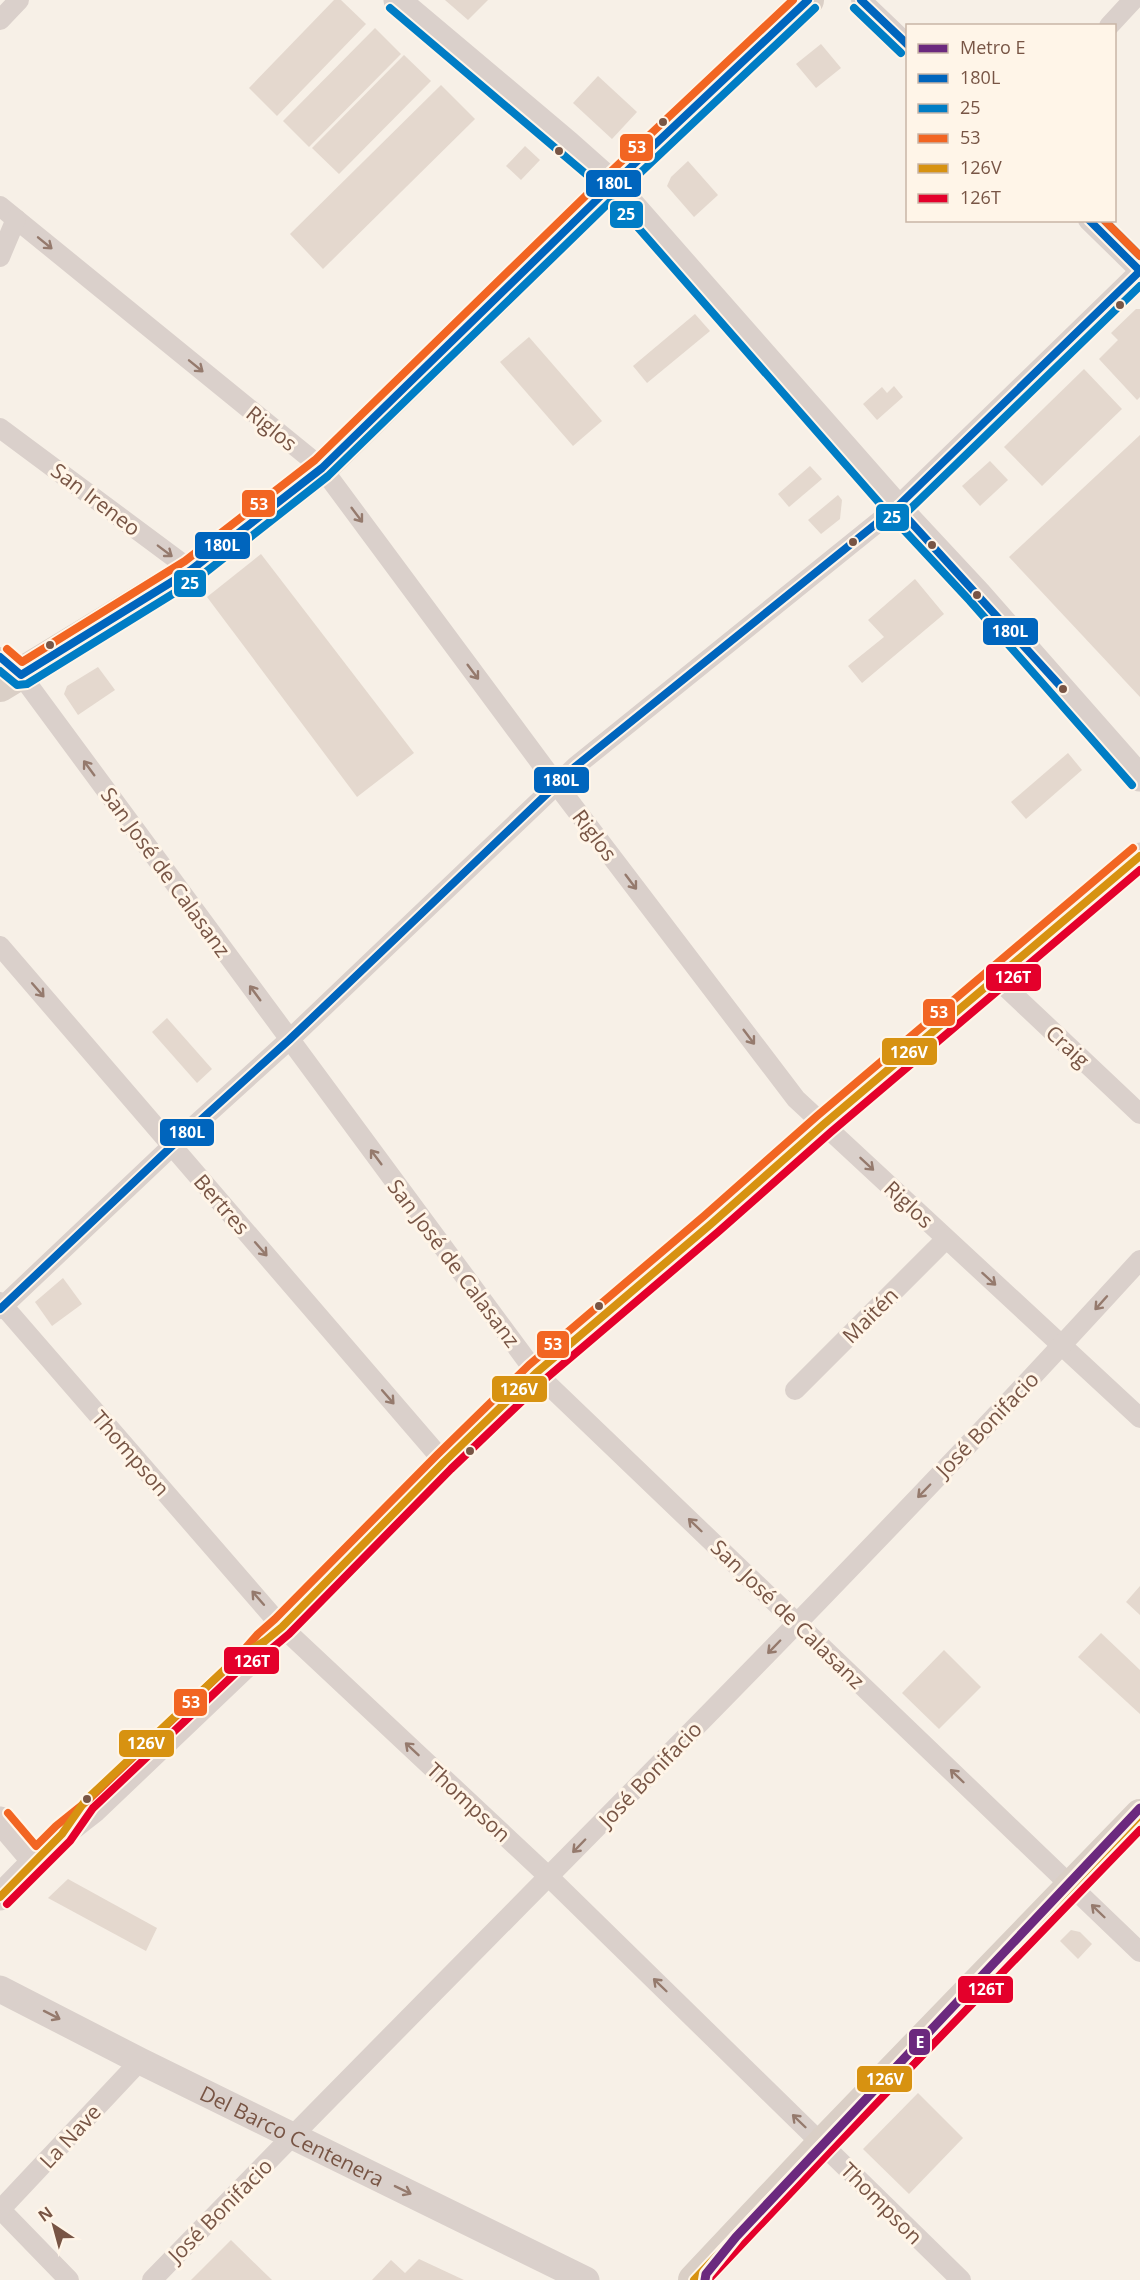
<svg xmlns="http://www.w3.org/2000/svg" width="1140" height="2280" font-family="'Open Sans',sans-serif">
<rect width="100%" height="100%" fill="#f7f0e7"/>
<g fill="#e4d8ce">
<path d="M334 0H341L366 24 277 116 249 88Z"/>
<path d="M445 0H488L468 20Z"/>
<path d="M375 28 401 54 309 147 283 121Z"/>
<path d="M821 44 841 68 816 88 796 64Z"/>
<path d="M404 55 431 81 339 174 312 148Z"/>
<path d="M598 76 637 112 612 139 573 103Z"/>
<path d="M441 85 475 119 323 269 290 234Z"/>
<path d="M525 146 540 160 521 180 506 166Z"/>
<path d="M688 161 718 195 694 217 667 186 671 177Z"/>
<path d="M1136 309H1140V397L1137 400 1099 359 1118 340 1111 333Z"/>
<path d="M695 314 710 331 647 383 633 366Z"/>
<path d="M529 337 602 421 573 446 500 362Z"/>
<path d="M1084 369 1122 409 1042 486 1004 447Z"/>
<path d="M894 386 903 397 877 420 863 404 882 387 887 393Z"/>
<path d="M1140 435V697L1009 557Z"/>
<path d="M990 461 1008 480 980 506 962 486Z"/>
<path d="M810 466 822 479 789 507 778 494Z"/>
<path d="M838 495 842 500 840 519 821 534 808 520Z"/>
<path d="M261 554 414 753 357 797 207 597Z"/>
<path d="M915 579 944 614 862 683 848 666 884 637 868 620Z"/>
<path d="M98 667 115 690 78 715 64 694 67 686Z"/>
<path d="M1068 753 1082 770 1026 819 1011 802Z"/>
<path d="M167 1018 212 1069 197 1083 152 1032Z"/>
<path d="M63 1278 82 1304 52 1326 35 1302Z"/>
<path d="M1140 1586V1615L1126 1602Z"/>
<path d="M1101 1633 1140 1670V1714L1078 1657Z"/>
<path d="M944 1650 981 1687 939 1729 902 1693Z"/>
<path d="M68 1879 157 1928 146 1951 48 1898Z"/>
<path d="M1071 1930 1080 1932 1092 1944 1078 1959 1060 1941Z"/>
<path d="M918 2093 963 2138 909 2194 863 2149Z"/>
<path d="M231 2240 272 2280H191Z"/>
<path d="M419 2259 464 2280H372L391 2260 405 2273Z"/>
</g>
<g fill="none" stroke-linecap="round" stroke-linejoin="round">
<g stroke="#dad0cb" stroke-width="20">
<path d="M861 0 908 45"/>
<path d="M0 20 19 0"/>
<path d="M1109 26 1133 0"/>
<path d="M0 206 322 468 557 785 796 1099 1140 1418"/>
<path d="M1088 220 1140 271"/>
<path d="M0 257 16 219"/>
<path d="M0 428 191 570"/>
<path d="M0 657 21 675 536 1373 1140 1952"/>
<path d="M0 946 444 1462"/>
<path d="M996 978 1140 1114"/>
<path d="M0 1302 282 1627 549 1877 961 2280"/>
<path d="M0 1309 172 1146 289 1040 576 766 897 507 1140 271"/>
<path d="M795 1390 946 1239"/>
<path d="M0 2209 69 2280"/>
<path d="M0 2210 140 2061"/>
<path d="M152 2280C481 1940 821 1610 1140 1260"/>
</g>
<g stroke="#dad0cb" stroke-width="27">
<path d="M397 0 568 144 613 184 897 507 978 594 1140 778"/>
<path d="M0 1820 35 1861"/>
<path d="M0 1897 62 1834 94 1809 244 1666 265 1641 282 1627 444 1462 536 1373 711 1224 824 1124 1140 856"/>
<path id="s1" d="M0 1989 140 2061 586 2280"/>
</g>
<g stroke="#dacfc6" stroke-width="32">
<path d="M0 686 191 570 322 468 613 184 808 0"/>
<path d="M694 2280 822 2144 1140 1815"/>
</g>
<g stroke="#fff5e8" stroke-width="12">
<g id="bus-1">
<path d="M861 0 908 45"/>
<path d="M1089 220 1140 271"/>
<path d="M897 507 1063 689"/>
<path d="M0 657 21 675 191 570 322 468 613 184 808 0"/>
<path d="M0 1309 172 1146 289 1040 576 766 897 507 1140 271"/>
</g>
</g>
<g stroke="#fff5e8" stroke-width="12">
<g id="bus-2">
<path d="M390 8 606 191 889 514 970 601 1132 785"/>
<path d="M854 8 901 53"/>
<path d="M1104 220 1140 256"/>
<path d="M904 515 1140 286"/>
<path d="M0 671 17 685 27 684 197 579 328 476 620 192 815 8"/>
</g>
</g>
<g stroke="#fff5e8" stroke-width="12">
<g id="bus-3">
<path d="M1104 220 1140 256"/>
<path d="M7 649 22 662 185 561 315 460 606 176 793 0"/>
<path d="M8 1813 36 1846 56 1826 87 1801 236 1659 258 1634 275 1619 437 1455 529 1365 704 1216 817 1116 1133 848"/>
</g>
</g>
<g stroke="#fff5e8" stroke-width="12">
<g id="bus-4">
<path d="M0 1897 62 1834 85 1801 237 1658 265 1641 282 1627 444 1462 536 1373 711 1224 824 1124 1140 856"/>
<path d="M694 2280 822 2144 1140 1815"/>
</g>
</g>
<g stroke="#fff5e8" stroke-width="12">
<g id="bus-5">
<path d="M7 1904 70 1841 93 1808 243 1666 270 1650 289 1634 451 1469 543 1381 718 1232 831 1132 1140 870"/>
<path d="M708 2280 830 2151 1140 1830"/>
</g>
</g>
<use href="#bus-1" stroke="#0065bd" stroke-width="8"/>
<use href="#bus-2" stroke="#007dc5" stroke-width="8"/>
<use href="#bus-3" stroke="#f26522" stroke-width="8"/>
<use href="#bus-4" stroke="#d79211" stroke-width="8"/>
<use href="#bus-5" stroke="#e4002b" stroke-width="8"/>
<g stroke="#fff5e8" stroke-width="14">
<path id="metro-1" d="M705 2280 706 2274 736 2237 1140 1808"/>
</g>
<use href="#metro-1" stroke="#6b297e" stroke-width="9"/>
</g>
<defs><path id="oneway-shaft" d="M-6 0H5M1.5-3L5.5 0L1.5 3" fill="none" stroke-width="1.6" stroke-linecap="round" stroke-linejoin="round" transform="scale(1.5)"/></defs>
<g stroke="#957a6d">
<use href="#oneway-shaft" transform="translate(45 243) rotate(39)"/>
<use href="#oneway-shaft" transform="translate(196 366) rotate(39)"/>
<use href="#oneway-shaft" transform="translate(357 515) rotate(53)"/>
<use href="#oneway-shaft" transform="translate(165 551) rotate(37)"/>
<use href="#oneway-shaft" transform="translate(473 672) rotate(53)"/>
<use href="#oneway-shaft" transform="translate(89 768) rotate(-126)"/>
<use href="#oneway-shaft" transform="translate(631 882) rotate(53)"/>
<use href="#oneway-shaft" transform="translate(38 990) rotate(49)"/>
<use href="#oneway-shaft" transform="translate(255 993) rotate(-126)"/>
<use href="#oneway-shaft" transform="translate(749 1037) rotate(53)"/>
<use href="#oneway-shaft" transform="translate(376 1157) rotate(-127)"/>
<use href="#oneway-shaft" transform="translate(867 1164) rotate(43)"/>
<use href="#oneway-shaft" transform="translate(261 1249) rotate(49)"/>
<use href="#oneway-shaft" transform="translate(989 1279) rotate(42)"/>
<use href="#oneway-shaft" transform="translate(1101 1303) rotate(132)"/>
<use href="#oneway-shaft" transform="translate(388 1397) rotate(49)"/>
<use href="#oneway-shaft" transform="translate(924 1491) rotate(134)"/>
<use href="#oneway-shaft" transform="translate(695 1525) rotate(-136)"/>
<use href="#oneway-shaft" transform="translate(258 1598) rotate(-131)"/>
<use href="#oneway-shaft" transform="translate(774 1647) rotate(134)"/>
<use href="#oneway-shaft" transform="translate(412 1749) rotate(-137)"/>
<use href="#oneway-shaft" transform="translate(957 1776) rotate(-136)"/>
<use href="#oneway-shaft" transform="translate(579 1846) rotate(134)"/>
<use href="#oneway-shaft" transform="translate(1098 1911) rotate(-136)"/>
<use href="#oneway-shaft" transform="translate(660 1985) rotate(-136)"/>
<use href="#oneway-shaft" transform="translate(52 2015) rotate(27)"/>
<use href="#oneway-shaft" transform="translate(799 2121) rotate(-136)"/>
<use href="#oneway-shaft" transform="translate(403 2190) rotate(26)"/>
</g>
<g fill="#785545" stroke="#fff5e8" stroke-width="2">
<circle cx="663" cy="122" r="5"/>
<circle cx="559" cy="151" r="5"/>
<circle cx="1120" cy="305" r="5"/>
<circle cx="853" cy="542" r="5"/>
<circle cx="932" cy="545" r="5"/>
<circle cx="977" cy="595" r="5"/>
<circle cx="50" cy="645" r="5"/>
<circle cx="1063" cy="689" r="5"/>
<circle cx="599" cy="1306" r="5"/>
<circle cx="470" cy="1451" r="5"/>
<circle cx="87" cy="1799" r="5"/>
</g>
<g text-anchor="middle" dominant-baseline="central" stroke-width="6" stroke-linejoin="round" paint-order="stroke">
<g font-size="21" fill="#785545" stroke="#fff5e8">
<text transform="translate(272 428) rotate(39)">Riglos</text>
<text transform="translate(96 499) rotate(37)">San Ireneo</text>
<text transform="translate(595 835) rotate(53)">Riglos</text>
<text transform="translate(166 872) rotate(54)">San José de Calasanz</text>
<text transform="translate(1068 1046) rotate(43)">Craig</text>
<text transform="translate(222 1204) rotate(49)">Bertres</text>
<text transform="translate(909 1204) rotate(43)">Riglos</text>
<text transform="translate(454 1263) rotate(53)">San José de Calasanz</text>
<text transform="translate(870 1315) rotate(-45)">Maitén</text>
<text transform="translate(987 1424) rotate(-46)">José Bonifacio</text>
<text transform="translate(131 1453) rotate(49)">Thompson</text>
<text transform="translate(788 1614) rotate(44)">San José de Calasanz</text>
<text transform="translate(650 1774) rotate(-46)">José Bonifacio</text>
<text transform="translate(469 1802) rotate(43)">Thompson</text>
<text transform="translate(70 2136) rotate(-47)">La Nave</text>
<text stroke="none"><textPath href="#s1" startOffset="327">Del Barco Centenera</textPath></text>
<text transform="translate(882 2203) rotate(45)">Thompson</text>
<text transform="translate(220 2210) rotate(-45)">José Bonifacio</text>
</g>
</g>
<g stroke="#fff5e8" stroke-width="2">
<rect x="619" y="133" width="35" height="29" rx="6" fill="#f26522"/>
<rect x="585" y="169" width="57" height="29" rx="6" fill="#0065bd"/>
<rect x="609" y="200" width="35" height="29" rx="6" fill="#007dc5"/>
<rect x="241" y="489" width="35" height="29" rx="6" fill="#f26522"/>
<rect x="875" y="503" width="35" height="29" rx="6" fill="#007dc5"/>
<rect x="194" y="531" width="57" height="29" rx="6" fill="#0065bd"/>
<rect x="173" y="569" width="34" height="29" rx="6" fill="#007dc5"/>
<rect x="982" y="617" width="57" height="29" rx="6" fill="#0065bd"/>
<rect x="533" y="766" width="57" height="28" rx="6" fill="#0065bd"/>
<rect x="985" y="963" width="57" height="29" rx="6" fill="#e4002b"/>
<rect x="922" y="998" width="34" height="29" rx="6" fill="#f26522"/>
<rect x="881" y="1037" width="57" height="29" rx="6" fill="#d79211"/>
<rect x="159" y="1118" width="56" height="29" rx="6" fill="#0065bd"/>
<rect x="536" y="1330" width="34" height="29" rx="6" fill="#f26522"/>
<rect x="491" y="1375" width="57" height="28" rx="6" fill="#d79211"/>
<rect x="223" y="1646" width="57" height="29" rx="6" fill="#e4002b"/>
<rect x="173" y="1688" width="35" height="29" rx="6" fill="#f26522"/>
<rect x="118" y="1729" width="57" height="29" rx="6" fill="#d79211"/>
<rect x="957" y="1975" width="57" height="29" rx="6" fill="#e4002b"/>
<rect x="908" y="2028" width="23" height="28" rx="6" fill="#6b297e"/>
<rect x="856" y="2065" width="57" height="28" rx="6" fill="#d79211"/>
</g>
<g font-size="16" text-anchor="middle" font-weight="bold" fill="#fff">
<text x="637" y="153">53</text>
<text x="614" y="189">180L</text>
<text x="626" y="220">25</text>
<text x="259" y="510">53</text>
<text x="892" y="523">25</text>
<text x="222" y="551">180L</text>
<text x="190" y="589">25</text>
<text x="1010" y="637">180L</text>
<text x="561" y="786">180L</text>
<text x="1013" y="983">126T</text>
<text x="939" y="1018">53</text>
<text x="909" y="1058">126V</text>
<text x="187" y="1138">180L</text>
<text x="553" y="1350">53</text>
<text x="519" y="1395">126V</text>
<text x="252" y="1667">126T</text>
<text x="191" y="1708">53</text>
<text x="146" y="1749">126V</text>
<text x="986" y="1995">126T</text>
<text x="920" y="2048">E</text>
<text x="885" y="2085">126V</text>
</g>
<rect x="906" y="24" width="210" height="198" fill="#fff5e8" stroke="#c9b5a7" stroke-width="1.5"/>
<rect x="918" y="44" width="30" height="9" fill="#6b297e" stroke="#c9b5a7" stroke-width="1.5"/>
<text x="960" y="54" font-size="18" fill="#785545">Metro E</text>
<rect x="918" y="74" width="30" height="9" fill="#0065bd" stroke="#c9b5a7" stroke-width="1.5"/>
<text x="960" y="84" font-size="18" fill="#785545">180L</text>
<rect x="918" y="104" width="30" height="9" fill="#007dc5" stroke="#c9b5a7" stroke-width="1.5"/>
<text x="960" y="114" font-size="18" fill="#785545">25</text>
<rect x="918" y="134" width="30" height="9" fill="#f26522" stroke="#c9b5a7" stroke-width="1.5"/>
<text x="960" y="144" font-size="18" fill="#785545">53</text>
<rect x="918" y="164" width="30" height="9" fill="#d79211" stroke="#c9b5a7" stroke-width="1.5"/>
<text x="960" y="174" font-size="18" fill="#785545">126V</text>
<rect x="918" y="194" width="30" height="9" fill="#e4002b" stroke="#c9b5a7" stroke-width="1.5"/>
<text x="960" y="204" font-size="18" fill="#785545">126T</text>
<g transform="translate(54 2226) rotate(324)" stroke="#fff5e8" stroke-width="4.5" paint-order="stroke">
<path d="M0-4.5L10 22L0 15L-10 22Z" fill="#785545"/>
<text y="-9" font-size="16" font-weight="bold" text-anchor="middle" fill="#785545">N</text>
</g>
</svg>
